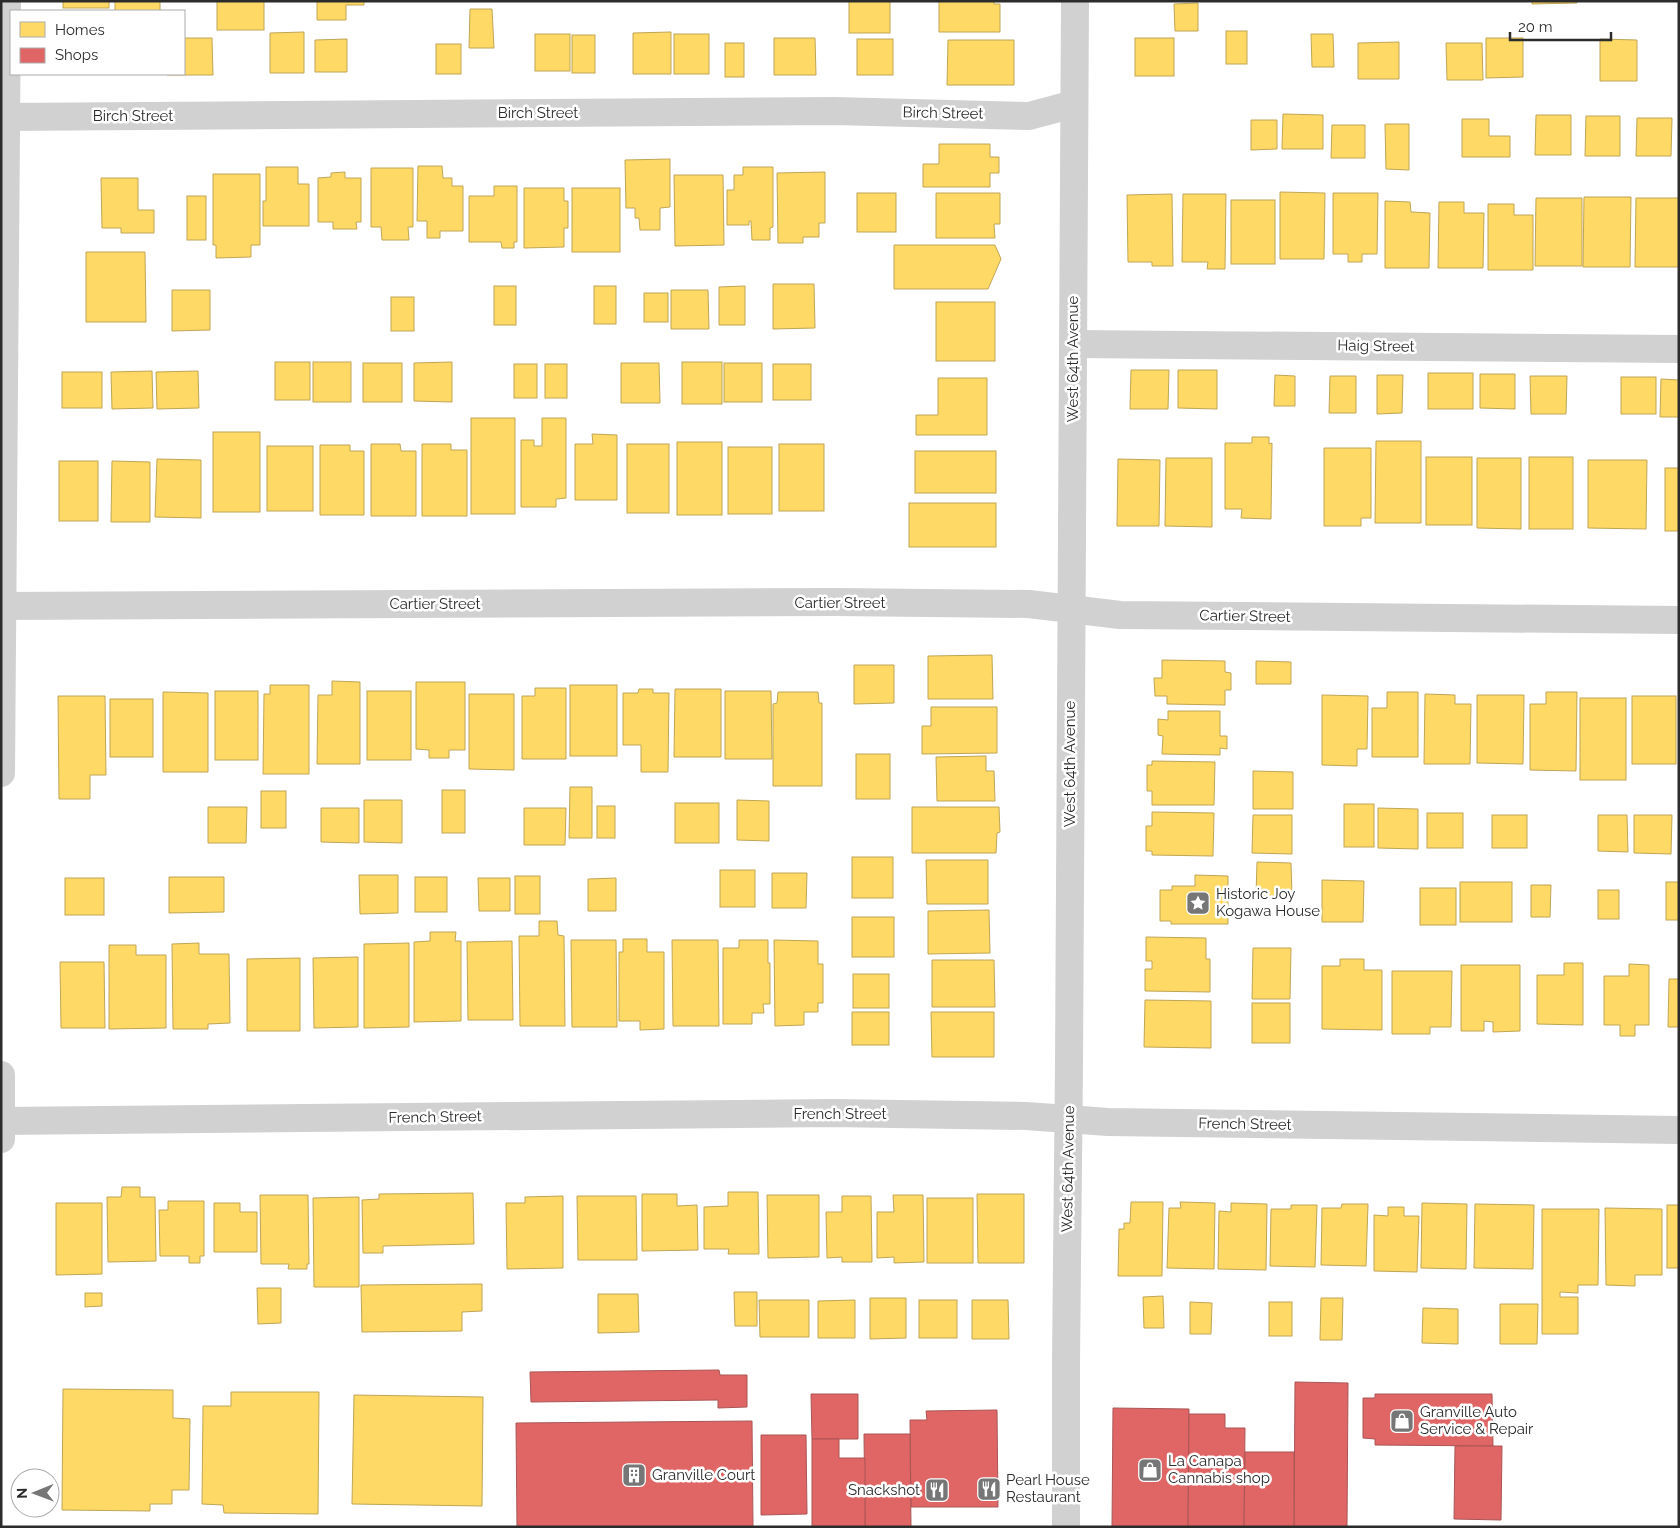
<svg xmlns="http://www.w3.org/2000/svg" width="1680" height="1528" font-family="Raleway,sans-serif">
<rect width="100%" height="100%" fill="#fff"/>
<g fill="#ffd966" stroke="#c0a555">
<rect x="63" y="1" width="46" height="7"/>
<rect x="115" y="1" width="45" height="10"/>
<rect x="217" y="1" width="47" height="29"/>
<path d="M317,1H364V5H346V20H317Z"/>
<rect x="849" y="1" width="41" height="32"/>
<path d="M939,1H994V4H1000V32H939Z"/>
<path d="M1532,1H1577V3L1532,4Z"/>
<path d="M1198,3V31H1175L1174,4Z"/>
<path d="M470,9H492L494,48H469Z"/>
<rect x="1226" y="31" width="21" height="33"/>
<path d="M304,32V73H270V33Z"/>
<path d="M671,32V74H633V33Z"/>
<rect x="535" y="34" width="35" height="37"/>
<rect x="674" y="34" width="35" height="40"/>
<path d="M1311,34H1333L1334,67H1312Z"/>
<rect x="572" y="35" width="23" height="38"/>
<path d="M184,38H212L213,75H167V74H184Z"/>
<path d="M774,38H815L816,75H774Z"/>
<rect x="1135" y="38" width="39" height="38"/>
<path d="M1486,38H1523V77L1486,78Z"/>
<path d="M347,39V72H315V40Z"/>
<rect x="857" y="39" width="36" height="36"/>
<path d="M1600,39L1637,40V81H1600Z"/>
<path d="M948,40H1014V85H947Z"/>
<path d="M1399,42V79H1358V43Z"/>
<rect x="725" y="43" width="19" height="34"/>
<path d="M1446,43H1482L1483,80H1447Z"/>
<rect x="436" y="44" width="25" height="30"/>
<path d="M1283,114L1323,115V149H1282Z"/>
<path d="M1536,115H1571V155H1535Z"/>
<path d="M1586,116H1620V156H1585Z"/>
<path d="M1637,118H1672L1671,156H1636Z"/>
<path d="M1462,119H1489V136H1510V157H1462Z"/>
<path d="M1251,120H1277V149L1251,150Z"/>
<path d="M1385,124H1409V170L1386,169Z"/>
<path d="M1332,125H1365V158H1331Z"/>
<path d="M939,144H990V157H999V173H990V187H923V164H939Z"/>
<path d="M670,159V207L660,208V230H640L639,218H635V208H626L625,160Z"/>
<path d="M418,166H442L443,178H452V186H463V231H440V238H427V221H417Z"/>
<path d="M266,167H298V184H309V226H263V201H266Z"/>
<path d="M743,167H773V227L770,228V240H752L751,221H749V225H727V190H734V175H743Z"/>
<path d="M371,168H413V227H408L409,240H382L381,227H371Z"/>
<path d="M345,172V178H361V222H356L357,229H333V222H318V178L331,177V173Z"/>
<path d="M825,172V223H819V237H803V243H778L777,173Z"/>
<path d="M213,174H260V245H251V257L216,258V245H213Z"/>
<path d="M674,175H723L724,245L675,246Z"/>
<path d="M101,178H138V210H154V233H121V228H102Z"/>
<path d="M494,186H517V242H514V248H502L501,242H469V196H494Z"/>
<path d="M524,188H564V201H568V228H564V247L524,248Z"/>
<rect x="572" y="188" width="48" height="64"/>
<path d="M1280,192L1325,193L1324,259H1280Z"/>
<rect x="857" y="193" width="39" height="39"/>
<path d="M936,193H1000V224H994L995,238H936Z"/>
<path d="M1333,193H1378L1377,254H1362V262H1348V254H1333Z"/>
<path d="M1172,194L1173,266H1152V262H1128L1127,195Z"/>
<path d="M1183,194H1226L1225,269H1207L1208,262H1182Z"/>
<rect x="187" y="196" width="19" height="44"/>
<path d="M1584,197H1631L1630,267H1583Z"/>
<path d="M1536,198H1582V266H1535Z"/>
<path d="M1636,198H1679V267H1635Z"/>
<rect x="1231" y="200" width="44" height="64"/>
<path d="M1385,201L1410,202L1411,212L1430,213L1429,268H1385Z"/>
<path d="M1439,202H1464V213H1484L1483,268H1438Z"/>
<path d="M1488,204H1514V215H1533V270H1488Z"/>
<path d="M894,245H995L1001,259L988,289H894Z"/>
<path d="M86,252H145L146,322H86Z"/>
<path d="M773,284H814L815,328L773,329Z"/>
<rect x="494" y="286" width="22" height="39"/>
<rect x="594" y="286" width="22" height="38"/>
<path d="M745,286V325H719V287Z"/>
<path d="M172,290H210V330L172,331Z"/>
<path d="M671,290H708L709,329H671Z"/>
<rect x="644" y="293" width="24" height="29"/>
<rect x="391" y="297" width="23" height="34"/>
<rect x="936" y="302" width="59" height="59"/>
<rect x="275" y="362" width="35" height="38"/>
<rect x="313" y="362" width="38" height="40"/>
<path d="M452,362V402L414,401V363Z"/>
<rect x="682" y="362" width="40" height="42"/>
<rect x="363" y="363" width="39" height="39"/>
<path d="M621,363H659L660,403H621Z"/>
<rect x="724" y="363" width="38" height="39"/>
<rect x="514" y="364" width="23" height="34"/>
<rect x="545" y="364" width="22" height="34"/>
<rect x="773" y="364" width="38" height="36"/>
<path d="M1131,370H1169L1168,409H1130Z"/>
<path d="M1178,370H1217V409L1178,408Z"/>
<path d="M152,371L153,408L112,409L111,372Z"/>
<path d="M198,371L199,408L157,409L156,372Z"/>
<rect x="62" y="372" width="40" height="36"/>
<rect x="1428" y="373" width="45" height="36"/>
<path d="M1480,374H1515V409L1480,408Z"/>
<path d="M1275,375L1295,376V406H1274Z"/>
<path d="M1377,375H1403L1402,413L1377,414Z"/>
<path d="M1330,376H1356V413H1329Z"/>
<path d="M1530,376H1567L1566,414H1531Z"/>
<rect x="1621" y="377" width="35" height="37"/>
<path d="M938,378H987V435H916V415H938Z"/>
<path d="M1661,379L1679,380V417H1660Z"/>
<rect x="471" y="418" width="44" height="96"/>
<path d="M542,418H566V498L556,499V507H521V440H534V446H542Z"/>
<rect x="213" y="432" width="47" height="80"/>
<path d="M592,434L617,435V500H575V444H593Z"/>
<path d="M1252,437H1269V444L1272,443L1271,519L1241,518L1242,509H1225V443H1252Z"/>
<path d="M1376,441H1421V523H1375Z"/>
<rect x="677" y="442" width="45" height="73"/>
<path d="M371,444H400L401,451H416V516H371Z"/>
<path d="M422,444H451V450H467V516H422Z"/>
<rect x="627" y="444" width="42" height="69"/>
<rect x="779" y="444" width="45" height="67"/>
<path d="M320,445H350V451H364V515H320Z"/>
<rect x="267" y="446" width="46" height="65"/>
<rect x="728" y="447" width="44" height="67"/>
<path d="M1324,448H1371V518H1361V526H1324Z"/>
<rect x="915" y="451" width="81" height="42"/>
<rect x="1426" y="457" width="46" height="68"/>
<rect x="1529" y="457" width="44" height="72"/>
<path d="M1166,458H1212V527L1165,526Z"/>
<path d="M1477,458H1521V529L1477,528Z"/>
<path d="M157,459L201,460V518L155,517Z"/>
<path d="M1118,459L1160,460L1159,526H1117Z"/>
<path d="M1588,460H1647L1646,529L1588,528Z"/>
<rect x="59" y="461" width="39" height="60"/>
<path d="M112,461L150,462V522H111Z"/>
<rect x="1665" y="468" width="14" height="63"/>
<rect x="909" y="503" width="87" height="44"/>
<path d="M992,655L993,699H928V656Z"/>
<path d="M1162,660L1225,661V672L1231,673V690H1225V705L1167,704V696H1155L1154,678H1162Z"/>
<path d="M1256,661L1291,662V684H1256Z"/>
<path d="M854,665H894V703L854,704Z"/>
<path d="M332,681L360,682V764H317L318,695H332Z"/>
<path d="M416,682H465V750H449V758H429V750L416,749Z"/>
<path d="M270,685H309V774H263L264,694H270Z"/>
<rect x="570" y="685" width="47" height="71"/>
<path d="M535,688H566V759H522V696H535Z"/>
<path d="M639,689H653V693H669L668,772H641V745H623V693H638Z"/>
<path d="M675,689H721V757H674Z"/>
<rect x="215" y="691" width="43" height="69"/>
<rect x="367" y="691" width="44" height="69"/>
<path d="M725,691H771L772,759H725Z"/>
<path d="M163,692L208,693V772H163Z"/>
<path d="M778,692H818L819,703H822V786H773V704L777,703Z"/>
<path d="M1387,692H1418V757H1372V708H1387Z"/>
<path d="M1546,692H1577L1576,771L1530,770V704H1546Z"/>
<path d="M469,694H514V770L469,769Z"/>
<path d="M1425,694L1455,695V704H1471L1470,764H1424Z"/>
<path d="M1322,695L1368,696L1367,749H1357V766L1322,765Z"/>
<path d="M1477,695H1524L1523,764L1477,763Z"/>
<path d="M58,696H105L106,775H90V799H59Z"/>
<rect x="1632" y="696" width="44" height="68"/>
<rect x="1580" y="698" width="46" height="82"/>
<rect x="110" y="699" width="43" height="58"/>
<path d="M931,707H997V753L922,754V726H931Z"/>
<path d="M1168,711H1220V736H1227V749L1220,748V755L1162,754L1163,736L1158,735V719L1168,720Z"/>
<rect x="856" y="754" width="34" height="45"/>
<path d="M986,756V771H994L995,801H937L936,757Z"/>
<path d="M1152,761L1215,762L1214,805H1152V791H1147V765H1152Z"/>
<path d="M1253,771L1293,772V809H1253Z"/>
<path d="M570,787H592V838H569Z"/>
<rect x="442" y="790" width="23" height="43"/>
<rect x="261" y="791" width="25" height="37"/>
<path d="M364,800H402V843L364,842Z"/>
<path d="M737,800L769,801V841L737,840Z"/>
<rect x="675" y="803" width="44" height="40"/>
<rect x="1344" y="804" width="30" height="43"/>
<rect x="597" y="806" width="18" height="32"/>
<path d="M208,807H247L246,843H208Z"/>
<path d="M912,807H999L1000,832L997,833L996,853H912Z"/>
<path d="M321,808H359V843L321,842Z"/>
<path d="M524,808H566L565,845H524Z"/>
<path d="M1378,808L1418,809V849L1378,848Z"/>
<path d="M1152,812L1214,813L1213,856L1152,855V851H1146V826H1152Z"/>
<rect x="1427" y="813" width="36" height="35"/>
<path d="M1253,815H1292V854L1252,853Z"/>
<rect x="1492" y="815" width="35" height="33"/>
<path d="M1598,815H1627L1628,852L1598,851Z"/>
<path d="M1634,815H1672L1671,854L1634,853Z"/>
<rect x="852" y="857" width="41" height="41"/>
<path d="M926,860H988V904H927Z"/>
<path d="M1257,862L1291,863L1292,896H1256Z"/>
<rect x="720" y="870" width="35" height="37"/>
<path d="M772,873H807L806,908H772Z"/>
<path d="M359,875H398V913L360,914Z"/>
<path d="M1195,875L1228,876V924H1171V921H1160V890H1172V886H1195Z"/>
<rect x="515" y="876" width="25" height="38"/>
<path d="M169,877H224V912L169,913Z"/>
<rect x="415" y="877" width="32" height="35"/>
<rect x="65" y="878" width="39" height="37"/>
<path d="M478,878H510V911H479Z"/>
<path d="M616,878V911H588V879Z"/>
<path d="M1322,880L1364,881L1363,922H1322Z"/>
<rect x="1460" y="882" width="52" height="40"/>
<rect x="1666" y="882" width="13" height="38"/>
<path d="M1531,885H1551L1550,917H1531Z"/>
<rect x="1420" y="888" width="36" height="37"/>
<rect x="1598" y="890" width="21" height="29"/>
<path d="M989,910L990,953L928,954V911Z"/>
<rect x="852" y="917" width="42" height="40"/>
<path d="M539,921H557L558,935L564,936L565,1026H520L519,936H539Z"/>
<path d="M430,932H456L455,941H461V1021L414,1022V942L430,941Z"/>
<path d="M1146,937L1206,938V959H1210V992L1145,991V969H1152V961H1146Z"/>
<path d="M623,939H647V952H664V1029L640,1030V1021H619V952H623Z"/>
<path d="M571,940H616L617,1027H572Z"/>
<path d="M672,940H718L719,1026H673Z"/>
<path d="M739,940H768V963H770V1004H763L764,1013H752V1024H723V948H739Z"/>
<path d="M774,940L818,941V964H823V1003H818V1012H804V1025L775,1026Z"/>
<path d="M512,941L513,1020H468L467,942Z"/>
<path d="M199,943V954H229L230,1023L208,1024V1029H173L172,944Z"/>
<path d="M409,943V1027L364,1028V944Z"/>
<path d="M109,945H136V955H166V1028L109,1029Z"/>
<path d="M1253,948H1291L1290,999H1252Z"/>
<path d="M358,957V1027L314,1028L313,958Z"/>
<path d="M300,958V1031H247V959Z"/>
<path d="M1340,959H1364V970H1382V1030L1322,1029V966H1340Z"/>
<path d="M932,960H994L995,1007H932Z"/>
<path d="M60,962H104L105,1028H61Z"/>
<path d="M1564,963H1583V1025L1537,1024V975H1564Z"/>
<path d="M1629,964L1649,965V1025H1635V1036H1620V1025H1604V976H1629Z"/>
<path d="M1461,965H1520V1031L1493,1032V1022L1484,1021V1031H1461Z"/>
<path d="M1392,971H1452L1451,1027H1430V1034H1392Z"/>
<rect x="853" y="974" width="36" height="34"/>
<path d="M1669,979H1679V1027H1668Z"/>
<path d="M1145,1000L1211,1001V1048L1144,1047Z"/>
<rect x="1252" y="1003" width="38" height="40"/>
<rect x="852" y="1012" width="37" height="33"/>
<path d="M931,1012H994V1057H932Z"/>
<path d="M122,1187H140V1197H155L156,1261L108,1262L107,1197H121Z"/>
<path d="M728,1192H758L759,1254H728L729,1249H704V1207L728,1206Z"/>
<path d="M473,1193L474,1244L383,1246V1253H363L362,1200L379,1199V1194Z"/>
<path d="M642,1194H677V1206L697,1205L698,1250L642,1251Z"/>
<path d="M977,1194H1024V1263H978Z"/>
<path d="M260,1195H308L309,1264H307V1269H288L289,1264H261Z"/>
<path d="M767,1195H819V1257L768,1258Z"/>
<path d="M893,1195H923L924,1262L894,1263V1257L877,1258V1212H894Z"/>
<path d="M563,1196V1268L507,1269L506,1203H525V1197Z"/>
<path d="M577,1196H636L637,1260H578Z"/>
<path d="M842,1196H871L872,1262H842V1257L827,1258L826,1212H842Z"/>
<path d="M359,1197V1287H314L313,1198Z"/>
<rect x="927" y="1198" width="46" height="65"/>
<path d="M168,1201H204V1256H200V1263H189V1256H160L159,1210H168Z"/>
<path d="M1131,1202H1163L1162,1276H1118L1119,1229H1124V1223H1130Z"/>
<path d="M1180,1202L1215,1203L1214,1269L1167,1268L1169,1208H1181Z"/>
<path d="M56,1203H102V1274L56,1275Z"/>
<path d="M214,1203H240V1212H257V1252H214Z"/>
<path d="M1231,1203L1267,1204L1266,1270L1218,1269L1219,1211L1231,1212Z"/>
<path d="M1422,1203L1467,1204L1466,1269L1421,1268Z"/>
<path d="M1342,1204H1368L1366,1266L1321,1265L1322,1208H1341Z"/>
<path d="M1475,1204L1534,1205L1533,1269L1474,1268Z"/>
<path d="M1291,1205H1317L1315,1267L1270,1266L1271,1209H1291Z"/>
<rect x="1667" y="1205" width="12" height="63"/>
<path d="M1388,1207H1404V1216H1419L1417,1272L1374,1271V1215L1388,1216Z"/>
<path d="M1605,1208L1662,1209V1275H1635V1286L1606,1285Z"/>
<path d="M1542,1209H1599L1598,1285H1578V1293L1560,1292V1297H1578V1334H1542Z"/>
<path d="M482,1284V1311L462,1312V1331L362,1332L361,1285Z"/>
<path d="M257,1288H281V1323L258,1324Z"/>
<path d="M734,1292H757V1326H735Z"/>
<path d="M85,1293H102V1306L85,1307Z"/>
<path d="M598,1294H638L639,1332L598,1333Z"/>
<path d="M1163,1296L1164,1328H1144L1143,1297Z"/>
<path d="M870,1298H906V1338L870,1339Z"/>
<path d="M1321,1298H1343L1342,1340H1320Z"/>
<path d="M759,1300H809V1337H760Z"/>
<path d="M855,1300V1338H818V1301Z"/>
<rect x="919" y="1300" width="38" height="38"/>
<path d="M972,1300H1008L1009,1339H972Z"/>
<path d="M1190,1302L1212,1303L1211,1334H1190Z"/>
<rect x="1269" y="1302" width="23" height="34"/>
<path d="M1500,1304H1538L1537,1344H1500Z"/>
<path d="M1423,1308L1458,1309V1344L1422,1343Z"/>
<path d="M63,1389L173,1390V1418L190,1419L189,1490H172V1504H150V1511L62,1510Z"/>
<path d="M231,1392H319L318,1514L224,1513L223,1505L202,1504L203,1406H231Z"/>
<path d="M354,1395L483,1397L482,1506L352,1504Z"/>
</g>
<g fill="#e06666" stroke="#a55">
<path d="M719,1370L720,1375H747V1407L718,1408V1400L531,1402L530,1372Z"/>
<path d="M1295,1382L1348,1383L1347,1527H1294Z"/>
<path d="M811,1394H858V1439H812Z"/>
<path d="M1375,1394H1492L1493,1446L1375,1445V1439L1363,1438V1398H1375Z"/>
<path d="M1113,1408L1189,1409L1188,1527H1112Z"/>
<path d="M997,1410L998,1507H911L910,1420H927L926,1411Z"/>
<path d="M1189,1414H1225V1428H1245L1244,1527H1188Z"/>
<path d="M752,1421L753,1527H517L516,1423Z"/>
<path d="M864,1434H910L911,1527H865Z"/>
<path d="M761,1435H806L807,1514L761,1515Z"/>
<path d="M812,1439H839V1458H865V1527H812Z"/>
<path d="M1455,1446H1502L1501,1520L1454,1519Z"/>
<path d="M1245,1452H1294V1527H1244Z"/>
</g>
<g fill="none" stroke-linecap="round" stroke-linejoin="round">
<g stroke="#d1d1d1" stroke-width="28">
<path d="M1,117L834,111L1029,116L1074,104"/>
<path d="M1073,344L1679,349"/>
<path d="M1,606L836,602L1029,604L1120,615L1679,620"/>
<path d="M1,773L7,1"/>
<path d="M1,1075V1139"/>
<path d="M1,1121L833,1113L1026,1116L1108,1122L1679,1130"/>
<path d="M1066,1527V1361L1069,1065L1075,1"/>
</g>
</g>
<defs>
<g id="sight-square" transform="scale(1.25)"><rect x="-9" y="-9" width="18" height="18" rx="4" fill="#767676" stroke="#fff"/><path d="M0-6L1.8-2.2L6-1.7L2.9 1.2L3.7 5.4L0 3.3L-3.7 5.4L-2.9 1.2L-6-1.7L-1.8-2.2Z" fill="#fff"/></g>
<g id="shop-square" transform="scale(1.25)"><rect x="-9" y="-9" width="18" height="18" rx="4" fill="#767676" stroke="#fff"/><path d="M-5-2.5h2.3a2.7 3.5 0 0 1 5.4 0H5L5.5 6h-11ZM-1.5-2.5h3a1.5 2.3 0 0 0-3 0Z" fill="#fff"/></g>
<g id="building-square" transform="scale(1.25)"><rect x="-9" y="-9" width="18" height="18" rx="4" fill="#767676" stroke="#fff"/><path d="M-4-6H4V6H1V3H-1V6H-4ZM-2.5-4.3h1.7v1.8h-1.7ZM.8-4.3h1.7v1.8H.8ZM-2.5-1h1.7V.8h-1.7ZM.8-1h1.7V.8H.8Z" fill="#fff"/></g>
<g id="restaurant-square" transform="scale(1.25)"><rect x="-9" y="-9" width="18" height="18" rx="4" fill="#767676" stroke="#fff"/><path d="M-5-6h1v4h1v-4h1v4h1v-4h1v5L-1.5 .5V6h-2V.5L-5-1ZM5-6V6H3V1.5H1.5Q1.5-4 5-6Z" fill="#fff"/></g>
</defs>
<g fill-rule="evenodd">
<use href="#sight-square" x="1198" y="903"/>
<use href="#shop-square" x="1402" y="1421"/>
<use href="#shop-square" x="1150" y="1470"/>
<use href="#building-square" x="634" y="1475"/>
<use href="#restaurant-square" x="989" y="1489"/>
<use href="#restaurant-square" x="937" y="1490"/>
</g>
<g text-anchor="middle" stroke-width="5" stroke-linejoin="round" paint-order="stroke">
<g font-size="15" fill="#2c2c2c" stroke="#fff">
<text x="538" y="118">Birch Street</text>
<text transform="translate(943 113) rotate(1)" y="5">Birch Street</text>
<text x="133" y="121">Birch Street</text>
<text transform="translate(1376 346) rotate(1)" y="5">Haig Street</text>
<text transform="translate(1073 359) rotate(-90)" y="5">West 64th Avenue</text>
<text x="840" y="608">Cartier Street</text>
<text x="435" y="609">Cartier Street</text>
<text transform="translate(1245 616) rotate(1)" y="5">Cartier Street</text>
<text transform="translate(1070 764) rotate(-90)" y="5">West 64th Avenue</text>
<text x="840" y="1119">French Street</text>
<text transform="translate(435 1117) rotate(-1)" y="5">French Street</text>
<text transform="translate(1245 1124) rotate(1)" y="5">French Street</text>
<text transform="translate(1068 1169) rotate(-89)" y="5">West 64th Avenue</text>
</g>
<g font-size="15" fill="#2c2c2c" stroke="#fff" text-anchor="start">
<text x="1216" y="899">Historic Joy<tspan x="1216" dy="17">Kogawa House</tspan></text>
<text x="1420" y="1417">Granville Auto<tspan x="1420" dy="17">Service &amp; Repair</tspan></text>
<text x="1168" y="1466">La Canapa<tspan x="1168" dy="17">Cannabis shop</tspan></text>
<text x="652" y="1480">Granville Court</text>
<text x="1006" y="1485">Pearl House<tspan x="1006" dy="17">Restaurant</tspan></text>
<text x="920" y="1495" text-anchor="end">Snackshot</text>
</g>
</g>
<rect width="1680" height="1528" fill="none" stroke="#2c2c2c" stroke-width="5"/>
<rect x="10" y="10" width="175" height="65" fill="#ffffff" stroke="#ababab"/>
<rect x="20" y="22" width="25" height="15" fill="#ffd966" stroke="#ababab"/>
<text x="55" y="35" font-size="15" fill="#2c2c2c">Homes</text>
<rect x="20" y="48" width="25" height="15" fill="#e06666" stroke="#ababab"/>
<text x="55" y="60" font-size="15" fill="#2c2c2c">Shops</text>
<g transform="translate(35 1493) rotate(269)"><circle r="24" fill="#ffffff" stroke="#ababab"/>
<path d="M0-4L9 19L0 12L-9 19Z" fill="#767676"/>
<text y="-8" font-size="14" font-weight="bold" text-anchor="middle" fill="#2c2c2c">N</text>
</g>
<path d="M1510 32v8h101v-8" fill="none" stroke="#2c2c2c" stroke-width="2.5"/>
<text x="1518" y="32" font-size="15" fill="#2c2c2c" stroke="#ffffff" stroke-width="4" paint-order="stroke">20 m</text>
</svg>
